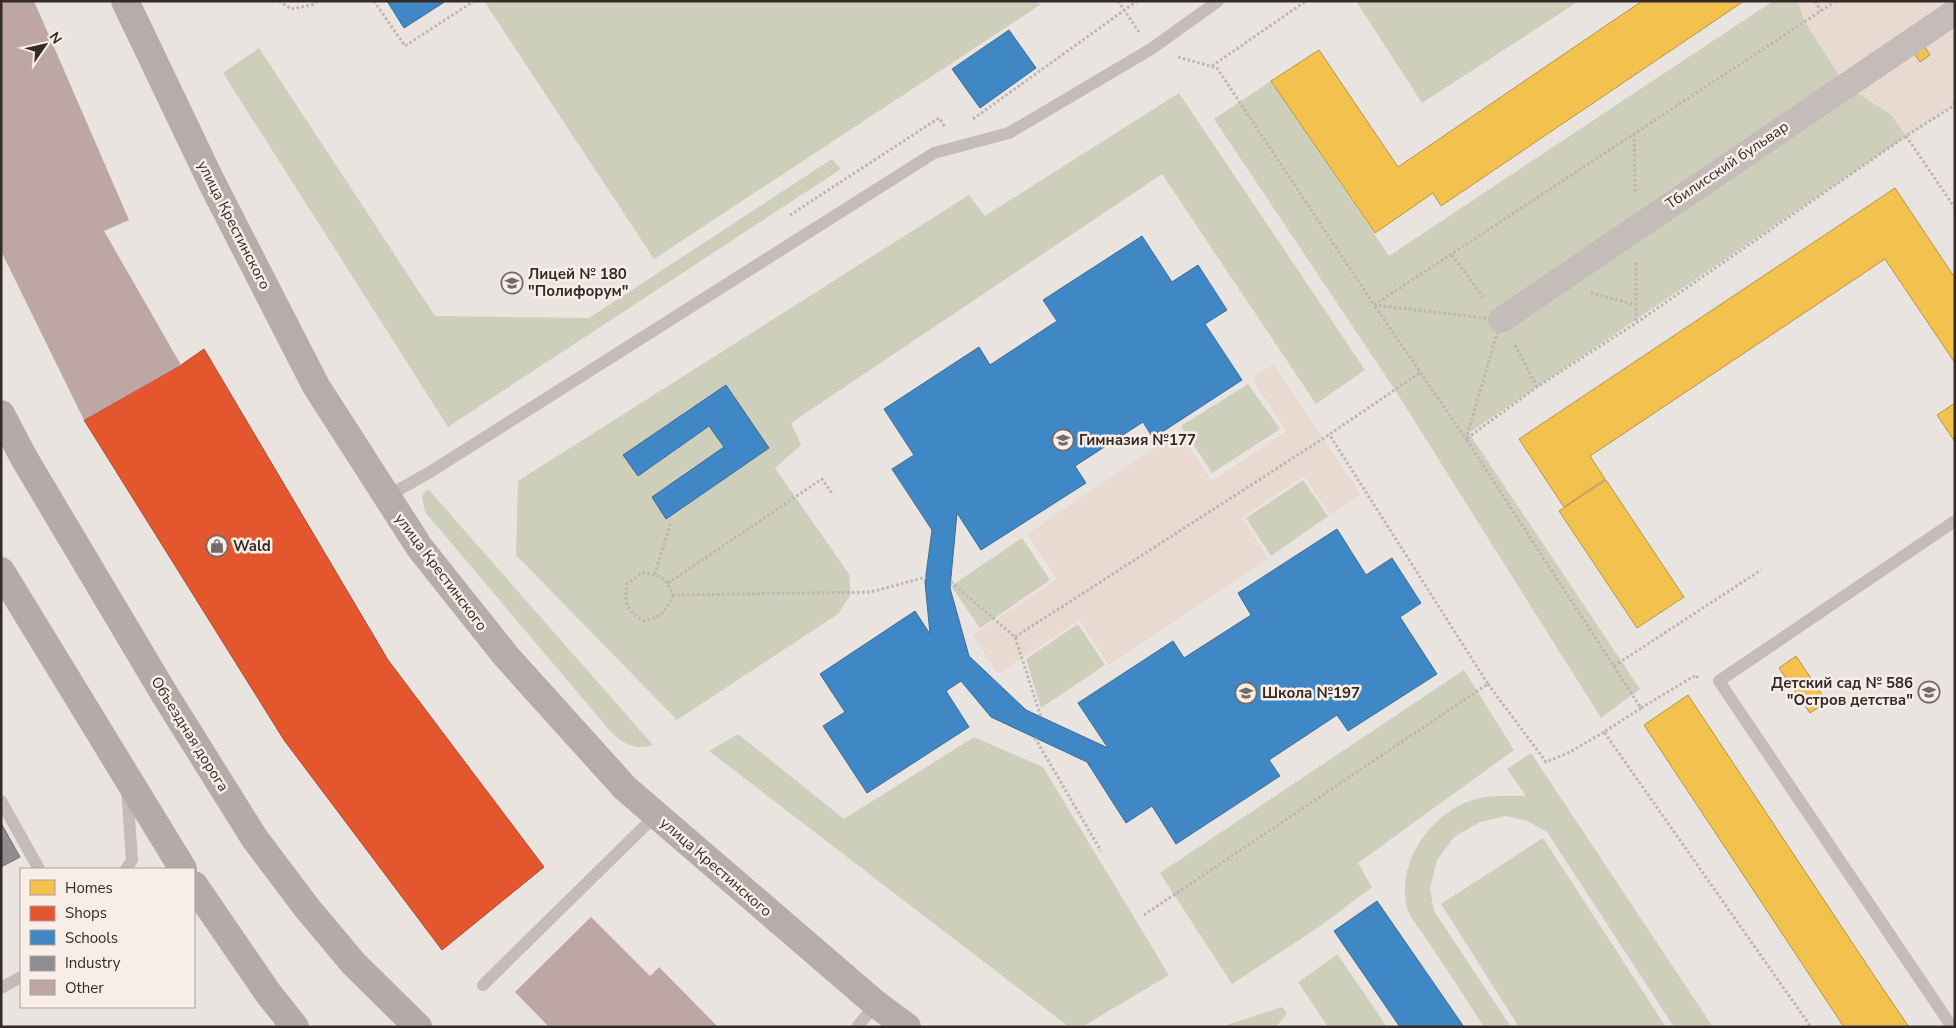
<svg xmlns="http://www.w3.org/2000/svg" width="1956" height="1028" font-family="'Nunito Sans',sans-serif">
<rect width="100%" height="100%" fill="#eae4e0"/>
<g fill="#cecfbb">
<path d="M484,1H1037L1040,5L654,259Z"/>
<path d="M1356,1H1579L1422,103Z"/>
<path d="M1773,1H1955V103L1469,433L1640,689L1601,718L1395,390L1214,119L1271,81L1389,256Z"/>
<path d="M259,48L435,316L589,318L832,159L841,169L448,427L223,73Z"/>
<path d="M1179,93L1365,370L1316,404L1162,174L791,423L801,445L775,468L849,574L851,594L838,614L677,720L516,555L518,481L969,195L985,216Z"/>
<path d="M1248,384L1280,429L1212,473L1181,426Z"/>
<path d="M1303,480L1328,516L1271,556L1246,518Z"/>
<path d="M429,490L653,745C635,751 624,744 611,732L425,512L422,497L425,491Z"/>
<path d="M1022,538L1050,580L980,628L951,586Z"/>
<path d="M1078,624L1105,665L1041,708L1026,659Z"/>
<path d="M1464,670L1514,750L1358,863L1372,887L1319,927L1232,984L1160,873Z"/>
<path d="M738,734L844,819L974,737L1043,767L1169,975L1082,1027H1069L709,751Z"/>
<path d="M1531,753L1713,1027H1674L1547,832L1527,821L1506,816L1480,822L1454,837L1437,860L1430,889L1434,911L1511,1027H1484C1465,997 1445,967 1425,937C1420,929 1410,918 1407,908C1395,861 1434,808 1480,798C1496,795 1510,796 1526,796L1507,769Z"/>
<path d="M1543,838L1666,1027H1519L1441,904Z"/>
<path d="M1338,954V955L1387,1027H1328L1298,982Z"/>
<path d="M1282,1007L1287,1013L1276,1027H1221Z"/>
</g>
<g fill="#e8dad0">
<path d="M1797,1H1955V95L1951,107L1906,136L1890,114L1845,85L1805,22Z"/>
<path d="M1274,364L1361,495L1330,515L1304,476L1242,518L1269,559L1109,665L1079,620L998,674L973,635L1057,579L1027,534L1179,432L1212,481L1286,431L1252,378Z"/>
</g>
<g fill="#f2c14e" stroke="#b99443">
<path d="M1642,1H1744L1441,206L1433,193L1375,233L1271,81L1319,50L1398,167Z"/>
<path d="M1921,41L1930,55L1920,62L1910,48Z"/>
<path d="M1895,188L1955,278V363L1885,259L1590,456L1605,479L1564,507L1519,439Z"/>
<path d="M1955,403V442L1937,415Z"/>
<path d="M1606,480L1684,597L1637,628L1559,511Z"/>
<path d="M1796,656L1827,702L1810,713L1779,668Z"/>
<path d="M1688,695L1875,977L1909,1027H1844L1644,725Z"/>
</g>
<path fill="#e4572e" stroke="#af4a2c" d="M204,349L388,660L544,867L442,950L284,740L84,420L181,365Z"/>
<g fill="#3f88c5" stroke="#3c6c96">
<path d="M387,1H446L404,28Z"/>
<path d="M1009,30L1036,68L980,108L952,69Z"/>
<path d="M1142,236L1172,282L1198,265L1227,310L1205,324L1242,380L1153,438L1143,422L1075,466L1086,483L981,550L957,513L950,588L969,656L1026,710L1108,748L1078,703L1173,641L1184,658L1251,615L1238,593L1337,529L1366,575L1392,558L1421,603L1400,617L1437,674L1348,731L1337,715L1269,760L1280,776L1176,844L1152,806L1126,823L1087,762L991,717L961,681L946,691L969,727L867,793L823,726L845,712L820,674L915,611L930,634L925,582L932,530L892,469L914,455L884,409L979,347L990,365L1057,321L1043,300Z"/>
<path d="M726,385L769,448L666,519L652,497L724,447L709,426L638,476L623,455Z"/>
<path d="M1377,901L1464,1027H1400L1334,931Z"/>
</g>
<path fill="#8d8d92" stroke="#726f72" d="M1,823L20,857L1,867Z"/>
<g fill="#bda6a3">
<path d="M1,1H34L129,220L104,231L181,365L84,420L1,251Z"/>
<path d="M591,917L650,976L659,967L718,1027H549L515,992Z"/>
</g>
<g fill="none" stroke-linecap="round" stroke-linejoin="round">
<g stroke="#bdb5b2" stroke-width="3" stroke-dasharray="2.5 2.5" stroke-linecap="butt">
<path d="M279,1L291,9L312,5L318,1"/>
<path d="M374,1L405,46L474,1"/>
<path d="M1118,1L1139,32"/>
<path d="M1815,1L1821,11"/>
<path d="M1178,57L1217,68L1374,305L1836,1"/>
<path d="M1212,66L1306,1"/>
<path d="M973,119L1137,1"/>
<path d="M1634,134L1635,194"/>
<path d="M1906,136L1955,208"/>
<path d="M790,215L939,118L945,127"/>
<path d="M1452,255L1484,298"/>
<path d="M1636,263V322"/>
<path d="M1591,293L1636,305"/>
<path d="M1374,305L1501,320L1466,439Z"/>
<path d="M1515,345L1537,387"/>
<path d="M655,574L671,521"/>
<path d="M951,582L1015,637L1041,717"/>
<path d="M668,583L822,479L833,495"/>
<path d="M673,595C666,611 662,617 644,621C626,610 624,604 627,584L641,573C659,574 666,577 673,595L871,592L926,577"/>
<path d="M1015,637L1324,438L1421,372"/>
<path d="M1614,666L1761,570"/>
<path d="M1698,678L1696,675L1641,708L1466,439L1537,387L1636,323L1906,136L1955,105"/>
<path d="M1488,684L1546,762L1570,752L1604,732"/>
<path d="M1641,708L1604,732L1811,1027"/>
<path d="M1035,738L1101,851"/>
<path d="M1144,915L1488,684L1329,434"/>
</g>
<g stroke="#c4bcb9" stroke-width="12">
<path d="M386,497L430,472L934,153L1009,133L1151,49L1218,1"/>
<path d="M1,801L39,869"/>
<path d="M126,869L132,860L127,789"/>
<path d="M483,985L656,815"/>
<path d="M1,988L21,977"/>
<path d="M857,1027L876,1004"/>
<path d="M1952,1027L1719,681L1955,521"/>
</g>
<path stroke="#c4bcb9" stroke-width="26" d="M1501,320L1955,12"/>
<path stroke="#b4adaa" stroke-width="28" d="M125,1L212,183L316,386L420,548L506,656L625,788L876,1004L907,1027"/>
<g stroke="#b3aba8" stroke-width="28">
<path d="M1,414L24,458L165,695L255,839L307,908L354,964L418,1027"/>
<path d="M1,571L183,869"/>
<path d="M194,885L268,993L295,1027"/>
</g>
</g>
<defs>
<g id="school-ring" transform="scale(1.125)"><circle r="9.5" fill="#f8ede7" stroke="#746b68" stroke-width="1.5"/><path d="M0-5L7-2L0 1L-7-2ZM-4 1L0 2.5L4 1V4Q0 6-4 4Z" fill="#746b68"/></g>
<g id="shop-ring" transform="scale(1.125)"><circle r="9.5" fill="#f8ede7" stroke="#746b68" stroke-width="1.5"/><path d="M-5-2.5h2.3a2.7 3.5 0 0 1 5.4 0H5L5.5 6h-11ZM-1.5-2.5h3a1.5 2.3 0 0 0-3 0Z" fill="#746b68"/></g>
</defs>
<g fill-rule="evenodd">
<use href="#school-ring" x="512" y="283"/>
<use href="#school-ring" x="1063" y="440"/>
<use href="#shop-ring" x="217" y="546"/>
<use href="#school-ring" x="1929" y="692"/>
<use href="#school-ring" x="1246" y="693"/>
</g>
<g text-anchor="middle" stroke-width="5" stroke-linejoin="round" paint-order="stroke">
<g font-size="15" fill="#342a28" stroke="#f8ede7">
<text transform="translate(1727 165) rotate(-34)" y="5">Тбилисский бульвар</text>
<text transform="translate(234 225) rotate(63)" y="5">улица Крестинского</text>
<text transform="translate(441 572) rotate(53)" y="5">улица Крестинского</text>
<text transform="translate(190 734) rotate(58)" y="5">Объездная дорога</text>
<text transform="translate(716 867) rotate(41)" y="5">улица Крестинского</text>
</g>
<g font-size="15" font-weight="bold" fill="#342a28" stroke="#f8ede7" text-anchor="start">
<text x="528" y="279">Лицей № 180<tspan x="528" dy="17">"Полифорум"</tspan></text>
<text x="1079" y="445">Гимназия №177</text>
<text x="233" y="551">Wald</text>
<text x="1913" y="688" text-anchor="end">Детский сад № 586<tspan x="1913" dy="17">"Остров детства"</tspan></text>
<text x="1262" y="698">Школа №197</text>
</g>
</g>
<rect width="1956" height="1028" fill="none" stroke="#342a28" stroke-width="5"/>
<rect x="20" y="868" width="175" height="140" fill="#f8ede7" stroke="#aa9f9b"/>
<rect x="30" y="880" width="25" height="15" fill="#f2c14e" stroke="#aa9f9b"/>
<text x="65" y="893" font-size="15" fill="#342a28">Homes</text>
<rect x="30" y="906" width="25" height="15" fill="#e4572e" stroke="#aa9f9b"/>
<text x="65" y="918" font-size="15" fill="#342a28">Shops</text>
<rect x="30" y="930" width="25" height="15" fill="#3f88c5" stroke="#aa9f9b"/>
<text x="65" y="943" font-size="15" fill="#342a28">Schools</text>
<rect x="30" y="956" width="25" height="15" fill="#8d8d92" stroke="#aa9f9b"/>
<text x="65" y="968" font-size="15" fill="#342a28">Industry</text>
<rect x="30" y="980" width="25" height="15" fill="#bda6a3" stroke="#aa9f9b"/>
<text x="65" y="993" font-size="15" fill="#342a28">Other</text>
<g transform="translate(45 45) rotate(56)" stroke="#f8ede7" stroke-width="4" paint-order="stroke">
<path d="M0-4L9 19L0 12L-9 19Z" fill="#342a28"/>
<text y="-8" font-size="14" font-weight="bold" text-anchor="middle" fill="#342a28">N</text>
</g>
</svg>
